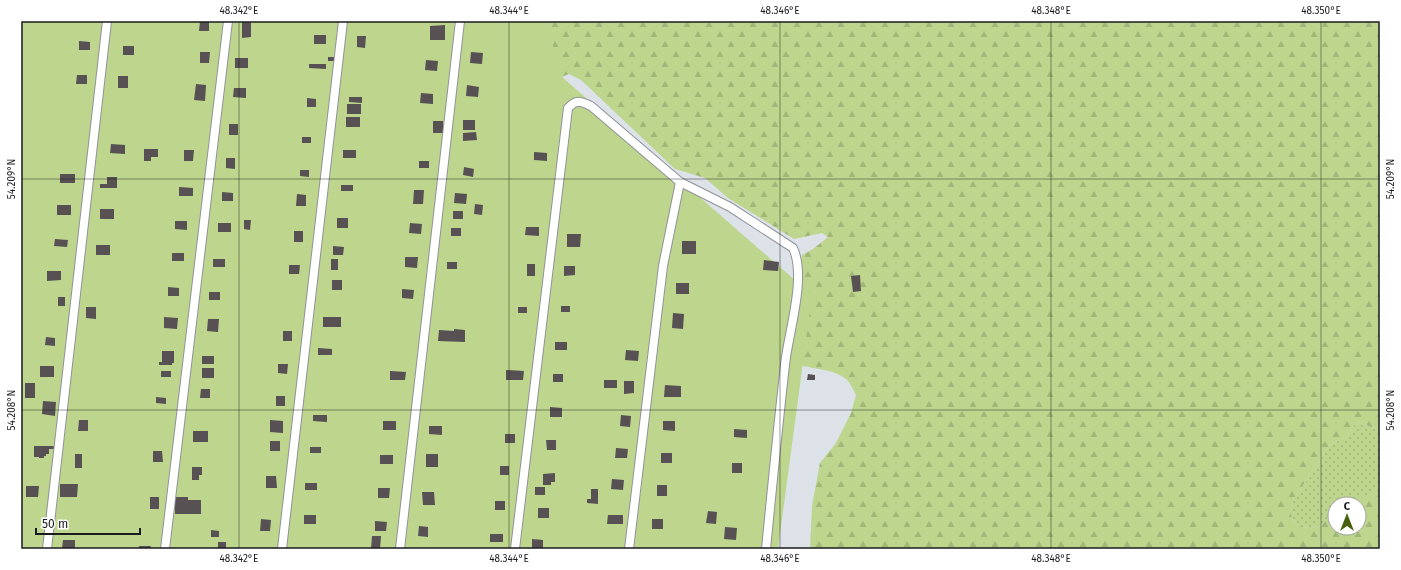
<svg xmlns="http://www.w3.org/2000/svg" width="1401" height="570" font-family="'Fira Sans',sans-serif">
<defs>
<pattern id="grass-dots" width="8" height="8" patternUnits="userSpaceOnUse"><rect width="8" height="8" fill="#bdd58c"/><path d="M2 2h.1M6 6h.1" fill="none" stroke="#a2b678" stroke-width="1.8" stroke-linecap="round"/></pattern>
<pattern id="forest-firs" width="22" height="20" patternUnits="userSpaceOnUse"><rect width="22" height="20" fill="#bdd58c"/><path d="M5 1l3.5 6h-7zM16 11l3.5 6h-7z" fill="#a2b678"/></pattern>
</defs>
<rect width="100%" height="100%" fill="#dde2e8"/>
<path fill="url(#grass-dots)" d="M1360,423L1380,430V493L1370,494L1353,504H1335V510C1331,515 1326,522 1320,525C1309,532 1291,527 1291,512C1291,494 1308,482 1316,468C1320,462 1323,453 1328,447C1333,442 1341,440 1347,437L1354,425Z"/>
<path fill="url(#forest-firs)" d="M534,21H1380V430L1360,423L1354,425L1347,437C1341,440 1333,442 1328,447C1323,453 1320,462 1316,468C1308,482 1291,494 1291,512C1291,527 1309,532 1320,525C1326,522 1331,515 1335,510V528H1359V504H1353L1361,498L1370,494L1380,493V549H810L812,506L820,463L836,443L851,413L856,395C853,390 850,382 846,379C832,368 813,370 798,364L800,268L802,255L813,249L828,237L822,233L794,239L728,198L705,178L675,169L581,80L569,74L552,81Z"/>
<path fill="#bdd58c" d="M21,21H546L562,77L812,295L778,549H21Z"/>
<g fill="#575154">
<path d="M200,21H209V31H199Z"/>
<path d="M242,22H251V37L242,38Z"/>
<path d="M445,25V40H430V26Z"/>
<rect x="314" y="35" width="12" height="9"/>
<path d="M357,36H366L365,48L357,47Z"/>
<path d="M79,41L90,42V50H79Z"/>
<rect x="123" y="46" width="11" height="9"/>
<path d="M200,52H210L209,63H200Z"/>
<path d="M471,52L483,53L482,64L470,63Z"/>
<rect x="328" y="57" width="9" height="4"/>
<rect x="235" y="58" width="13" height="10"/>
<path d="M426,60L438,61L437,71L425,70Z"/>
<path d="M309,64H326V69L309,68Z"/>
<path d="M77,75H87V84H76Z"/>
<rect x="118" y="76" width="10" height="12"/>
<path d="M196,84L206,85L205,101L194,100Z"/>
<path d="M467,85L479,87L478,97L466,96Z"/>
<path d="M234,88H246V98L233,97Z"/>
<path d="M421,93L433,94V104L420,103Z"/>
<path d="M349,97H362V103L349,102Z"/>
<path d="M307,98L316,99V107H307Z"/>
<rect x="347" y="104" width="14" height="10"/>
<rect x="346" y="117" width="14" height="10"/>
<rect x="463" y="120" width="12" height="10"/>
<rect x="433" y="121" width="10" height="12"/>
<rect x="229" y="124" width="9" height="11"/>
<path d="M476,132L477,140L463,141V133Z"/>
<rect x="302" y="137" width="9" height="6"/>
<path d="M111,144L125,145V154L110,153Z"/>
<path d="M144,149H158V157H151V161H144Z"/>
<path d="M184,150H194L193,161H184Z"/>
<rect x="343" y="150" width="13" height="8"/>
<path d="M534,152L547,153V161L534,160Z"/>
<path d="M226,158H235V169L226,168Z"/>
<rect x="419" y="161" width="10" height="7"/>
<path d="M464,167L474,169L473,177L463,175Z"/>
<path d="M300,170H309V177L300,176Z"/>
<rect x="60" y="174" width="15" height="9"/>
<path d="M107,177H117V188H100V184H107Z"/>
<rect x="341" y="185" width="12" height="6"/>
<path d="M179,187L193,188V196H179Z"/>
<path d="M414,190H424L423,204H413Z"/>
<path d="M222,192L233,193V201H222Z"/>
<path d="M455,193L467,194L466,204L454,203Z"/>
<path d="M297,194L306,195V206H296Z"/>
<path d="M475,204L483,205L482,215L474,214Z"/>
<rect x="57" y="205" width="14" height="10"/>
<rect x="100" y="209" width="14" height="10"/>
<rect x="453" y="211" width="10" height="8"/>
<rect x="337" y="218" width="11" height="10"/>
<path d="M244,220H251L250,230L244,229Z"/>
<path d="M175,221H187V230L175,229Z"/>
<rect x="218" y="223" width="13" height="9"/>
<path d="M410,223L422,224L421,234L409,233Z"/>
<path d="M526,227H539V236L525,235Z"/>
<rect x="451" y="228" width="10" height="8"/>
<rect x="294" y="231" width="9" height="11"/>
<path d="M567,234H581L580,247H567Z"/>
<path d="M55,239L68,240L67,247L54,246Z"/>
<rect x="682" y="241" width="14" height="13"/>
<rect x="96" y="245" width="14" height="10"/>
<path d="M333,246L344,247L343,255H333Z"/>
<rect x="172" y="253" width="12" height="8"/>
<path d="M405,257H418L417,268L405,267Z"/>
<rect x="213" y="259" width="12" height="8"/>
<rect x="331" y="259" width="7" height="11"/>
<path d="M764,260L779,262L778,271L763,270Z"/>
<rect x="447" y="262" width="10" height="7"/>
<rect x="527" y="264" width="8" height="12"/>
<path d="M289,265H300L299,274H289Z"/>
<path d="M564,266H575V275L564,276Z"/>
<path d="M47,271H61V280L47,281Z"/>
<path d="M860,275L861,291L853,292L851,276Z"/>
<rect x="332" y="280" width="10" height="10"/>
<rect x="676" y="283" width="13" height="11"/>
<path d="M168,287L179,288V296H168Z"/>
<path d="M402,289L414,290L413,299L402,298Z"/>
<rect x="209" y="292" width="11" height="8"/>
<rect x="58" y="297" width="7" height="9"/>
<rect x="561" y="306" width="9" height="6"/>
<path d="M86,307H96V319L86,318Z"/>
<rect x="518" y="307" width="9" height="6"/>
<path d="M673,313L684,314L683,329L672,328Z"/>
<path d="M164,317L178,318L177,329L164,328Z"/>
<rect x="323" y="317" width="18" height="10"/>
<path d="M208,319H219L218,332L207,331Z"/>
<path d="M454,329L465,330V342L438,341L439,330L454,331Z"/>
<rect x="283" y="331" width="9" height="10"/>
<path d="M46,337L55,338V346L45,345Z"/>
<rect x="555" y="342" width="12" height="8"/>
<path d="M318,348L332,349V355H318Z"/>
<path d="M626,350L639,351L638,361L625,360Z"/>
<path d="M162,351H174V363H172V365H159V362H162Z"/>
<rect x="202" y="356" width="12" height="8"/>
<path d="M278,364H288L287,374L278,373Z"/>
<rect x="40" y="366" width="14" height="11"/>
<rect x="202" y="368" width="12" height="10"/>
<path d="M506,370L524,371L523,380H506Z"/>
<rect x="161" y="371" width="10" height="6"/>
<path d="M390,371L406,372L405,380H390Z"/>
<rect x="553" y="374" width="10" height="8"/>
<path d="M808,374L815,375V380H807Z"/>
<rect x="604" y="380" width="13" height="8"/>
<path d="M624,381H634V393L624,394Z"/>
<rect x="25" y="383" width="10" height="15"/>
<path d="M665,385L681,386V397H664Z"/>
<path d="M201,389H210V398H200Z"/>
<rect x="276" y="396" width="9" height="10"/>
<path d="M156,397L166,398V404L156,403Z"/>
<path d="M43,401L56,402L55,416L42,414Z"/>
<path d="M550,407L562,408V417H550Z"/>
<path d="M313,415H327V422L313,421Z"/>
<path d="M621,415L631,416L630,427L620,426Z"/>
<path d="M79,420H88V431H78Z"/>
<path d="M270,420L283,421V433L270,432Z"/>
<rect x="383" y="421" width="13" height="9"/>
<path d="M663,421H675V431L663,430Z"/>
<path d="M429,426H442V435L429,434Z"/>
<path d="M734,429L747,430V438L734,437Z"/>
<rect x="193" y="431" width="15" height="11"/>
<rect x="505" y="434" width="10" height="9"/>
<path d="M546,440H556V450H547Z"/>
<rect x="270" y="441" width="10" height="10"/>
<path d="M34,446H55V449H49V454H46V456H44V458H39V457H34Z"/>
<rect x="310" y="447" width="11" height="6"/>
<path d="M616,448L628,449L627,458H615Z"/>
<path d="M153,451H162L163,462H153Z"/>
<rect x="661" y="453" width="11" height="10"/>
<rect x="75" y="454" width="7" height="14"/>
<rect x="426" y="454" width="12" height="13"/>
<rect x="380" y="455" width="13" height="9"/>
<rect x="732" y="463" width="10" height="10"/>
<rect x="500" y="466" width="9" height="9"/>
<path d="M192,467H202V475H199V480H192Z"/>
<path d="M555,473V482H551V485H543V474Z"/>
<path d="M266,476H276L277,488H266Z"/>
<path d="M612,479L624,480L623,490L611,489Z"/>
<rect x="305" y="483" width="12" height="7"/>
<path d="M60,484H78L77,497H60Z"/>
<rect x="657" y="485" width="10" height="11"/>
<path d="M26,486H39L38,497H26Z"/>
<rect x="535" y="487" width="10" height="8"/>
<path d="M378,488H390L389,498H378Z"/>
<path d="M591,489H598V504L587,503V499H591Z"/>
<path d="M422,492H434L435,505H423Z"/>
<rect x="150" y="497" width="9" height="12"/>
<path d="M175,497H188V500H201V514H175Z"/>
<rect x="495" y="501" width="10" height="9"/>
<rect x="538" y="508" width="11" height="10"/>
<path d="M708,511L717,512L716,524L706,523Z"/>
<rect x="304" y="515" width="12" height="9"/>
<path d="M608,515H623V524H607Z"/>
<path d="M261,519L271,520L270,531H260Z"/>
<rect x="652" y="519" width="11" height="10"/>
<path d="M375,521L387,522L386,531H375Z"/>
<path d="M419,526L428,527V537L418,536Z"/>
<path d="M725,527L737,528L736,540L724,539Z"/>
<path d="M211,530L219,531V537H211Z"/>
<rect x="490" y="534" width="13" height="8"/>
<path d="M372,536H381L380,549H371Z"/>
<path d="M532,539L543,540V549H532Z"/>
<path d="M63,540H75V549H62Z"/>
<rect x="218" y="542" width="8" height="7"/>
<path d="M139,546H151L150,549H139Z"/>
</g>
<g fill="none" stroke-linecap="round" stroke-linejoin="round">
<g stroke="#8f9399" stroke-width="10">
<g id="service">
<path d="M47,549L107,21"/>
<path d="M165,549L228,21"/>
<path d="M282,549L343,21"/>
<path d="M400,549L460,21"/>
<path d="M515,549L568,108C577,99 580,101 591,106L680,182L730,207L793,248C807,278 788,333 785,365C778,426 772,488 766,549"/>
<path d="M629,549L663,266L680,182"/>
</g>
</g>
<use href="#service" stroke="#fff" stroke-width="8"/>
</g>
<path fill="none" stroke="#1a1b1e" stroke-width="1" stroke-opacity="0.45" d="M239,21V549M509,21V549M780,21V549M1051,21V549M1321,21V549M21,179H1380M21,410H1380"/>
<rect width="1401" height="570" fill="none" stroke="#ffffff" stroke-width="44"/>
<g transform="translate(1347 516)"><circle r="19" fill="#ffffff" stroke="#a3a4a5"/>
<path d="M0-3L7 15L0 10L-7 15Z" fill="#476111"/>
<text y="-6" font-size="11" font-weight="bold" text-anchor="middle" fill="#1a1b1e">С</text>
</g>
<path d="M36 528v6h104v-6" fill="none" stroke="#1a1b1e" stroke-width="2"/>
<text x="42" y="528" font-size="12" fill="#1a1b1e" stroke="#ffffff" stroke-width="3" paint-order="stroke">50 m</text>
<rect x="22" y="22" width="1357" height="526" fill="none" stroke="#1a1b1e" stroke-width="1.5"/>
<g font-size="10" text-anchor="middle" fill="#1a1b1e">
<text x="239" y="14">48.342°E</text>
<text x="509" y="14">48.344°E</text>
<text x="780" y="14">48.346°E</text>
<text x="1051" y="14">48.348°E</text>
<text x="1321" y="14">48.350°E</text>
<text transform="translate(11 179) rotate(-90)" y="4">54.209°N</text>
<text transform="translate(1390 179) rotate(-90)" y="4">54.209°N</text>
<text transform="translate(11 410) rotate(-90)" y="4">54.208°N</text>
<text transform="translate(1390 410) rotate(-90)" y="4">54.208°N</text>
<text x="239" y="562">48.342°E</text>
<text x="509" y="562">48.344°E</text>
<text x="780" y="562">48.346°E</text>
<text x="1051" y="562">48.348°E</text>
<text x="1321" y="562">48.350°E</text>
</g>
</svg>
